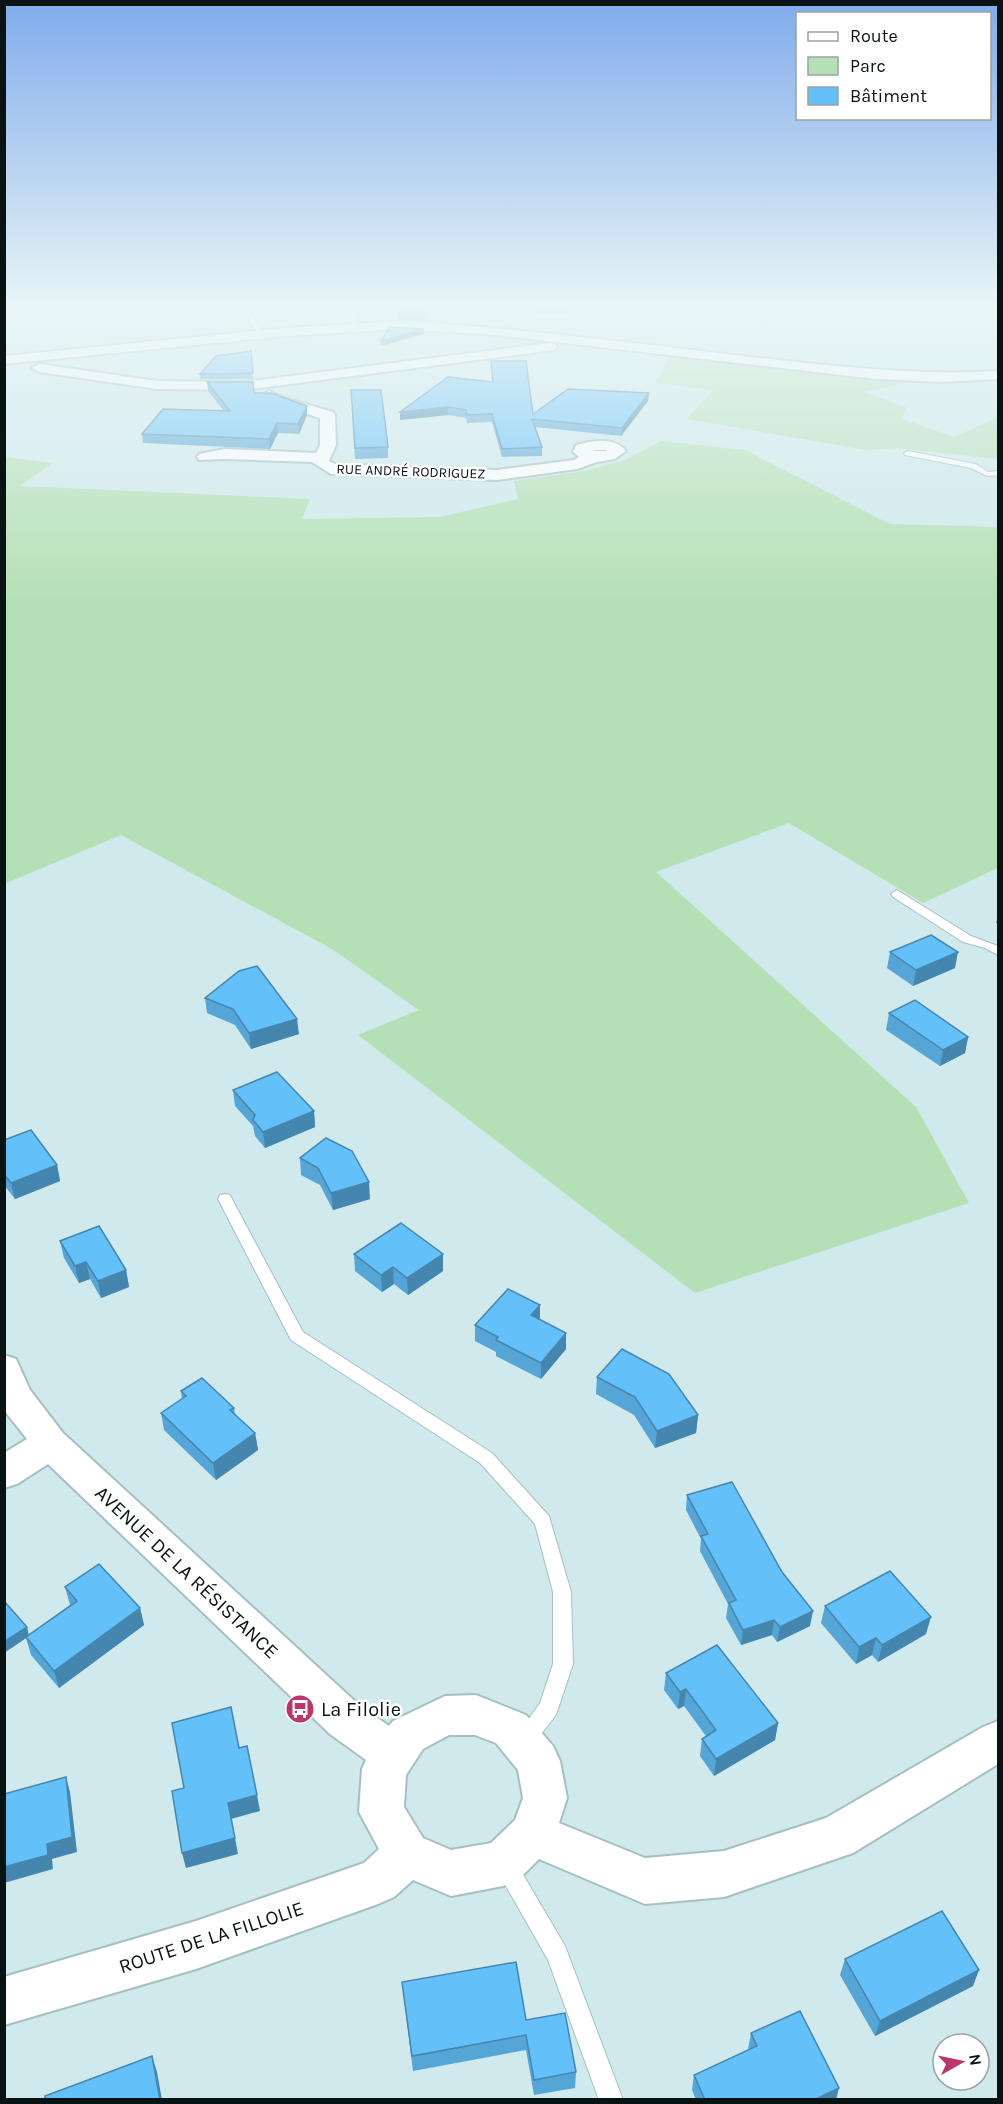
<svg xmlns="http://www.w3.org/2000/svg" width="1003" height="2104" font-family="Karla,sans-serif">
<rect width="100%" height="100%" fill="#cfe9ec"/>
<g fill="#b5e0b5">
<path d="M672,355L909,382L864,392L906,407L902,419L954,437L998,417V459L898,448L866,450L687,419L713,390L655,383Z"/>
<path d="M661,441L745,450L890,524L998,527V868L923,903L789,823L656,872L916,1107L969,1203L695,1293L358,1035L419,1010L332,949L121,835L4,884L5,457L52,463L20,486L310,499L302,519L439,517L518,499L514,481L583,471L625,460Z"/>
</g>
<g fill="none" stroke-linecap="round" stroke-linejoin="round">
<g stroke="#a6bfc2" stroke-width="2">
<g id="lane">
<path d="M242,307H248L263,335H259Z"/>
<path d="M349,307H355L357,327L352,326Z"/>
<path d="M908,451L976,464L988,472L998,471V475L987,476L971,468L905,455L904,453Z"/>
<path d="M897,890L971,936L998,946V955L985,948L963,942L893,897L891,894Z"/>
<path d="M225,1194L230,1195L232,1199L303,1332L492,1453L549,1516L571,1592L573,1664L556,1715L531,1747L524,1750L517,1747L514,1740L540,1703L553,1664V1592L535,1524L480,1463L291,1340L218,1199L220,1195Z"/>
<path d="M506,1856L514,1859L565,1946L623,2100H599L548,1960L495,1867L498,1859Z"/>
</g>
</g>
<g stroke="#a6bfc2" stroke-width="4">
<g id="street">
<path d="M401,321C513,328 624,342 735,355C824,365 909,376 998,371V379L944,382L876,379L486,334L401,329L286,336L4,364V356L286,328Z"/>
<path d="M550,343L555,344L557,347L555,350L244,390L157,389L39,372L32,368L39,364L157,381L244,382Z"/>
<path d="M269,391L285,398L333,412L335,415L336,445L329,461L335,464L497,470L574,460L579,457L573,452L576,445C593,441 613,436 626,451L615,459L597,462L577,469L497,480L331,474L312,462L225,459L199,460L197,457L199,454L225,449L316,453L320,445V418L275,404L262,395ZM597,450H606L607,451H591Z"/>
<path d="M4,1355L16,1359L30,1390L63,1433L360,1706L389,1726L393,1721L445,1696L476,1695L526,1715L553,1746L560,1761L567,1798L559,1823L645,1858L724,1851L826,1818L983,1727L998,1721V1764L853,1853L724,1897L645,1904L539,1859L519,1879L503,1886L451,1896L413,1880L394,1897L378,1904L196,1969L4,2025V1977L196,1921L364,1863L379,1849L359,1812L362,1769L366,1760L330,1734L48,1464L17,1484L4,1488V1453L27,1439L4,1410ZM449,1735H475L496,1743L518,1770L523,1798L515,1820L491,1843L451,1850L423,1838L404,1807L406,1775L423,1749Z"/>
</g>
</g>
<use href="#lane" fill="#fff" fill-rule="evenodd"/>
<use href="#street" fill="#fff" fill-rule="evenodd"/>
</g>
<g fill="#55a5d6">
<path d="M569,307V314H535V309Z"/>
<path d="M397,314H428L426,321L397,319Z"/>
<path d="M251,351L253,379H200V374Z"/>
<path d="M491,361L533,414L649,393L648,401L621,436L535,427L542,447V456L502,457L492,422L467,423L466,418L448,415L400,420L492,382Z"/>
<path d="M207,382L307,406V415L299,434L278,433L270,449L143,443L142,434L224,411L208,391Z"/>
<path d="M351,390L388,447V458L355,459Z"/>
<path d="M999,912V924L996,923Z"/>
<path d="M890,952L955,968L913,986L887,968Z"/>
<path d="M205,998L299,1034L251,1049L235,1025L207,1013Z"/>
<path d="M889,1013L968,1037L965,1053L940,1066L886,1030Z"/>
<path d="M233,1090L314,1111L315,1127L265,1148L255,1136L253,1126L235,1106Z"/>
<path d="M326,1138L370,1199L333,1210L320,1185L301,1175L300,1158Z"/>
<path d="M4,1140L57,1165L60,1181L15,1199L4,1185Z"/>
<path d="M60,1241L126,1270L129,1287L101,1298L90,1279L79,1283L64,1258Z"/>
<path d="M354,1254H443V1271L408,1295L394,1284L382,1292L355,1271Z"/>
<path d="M540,1305V1320L566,1349L541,1379L496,1356V1352L475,1341V1325Z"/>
<path d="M597,1377L698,1415L696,1433L655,1448L634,1415L596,1394Z"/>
<path d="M181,1391L234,1408L235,1414L255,1433L258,1450L216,1480L164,1430L161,1413L182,1399Z"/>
<path d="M687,1495L810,1626L777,1642L772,1635L741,1645L726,1618L728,1604L700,1551L701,1539L686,1510Z"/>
<path d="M65,1587L140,1608L144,1625L59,1688L31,1655L26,1638L4,1653L70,1605Z"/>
<path d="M825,1606L926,1634L878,1662L872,1655L856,1664L821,1623Z"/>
<path d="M666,1673L778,1723L775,1740L714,1776L700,1756L702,1739L706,1736L684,1706L678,1709L664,1690Z"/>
<path d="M845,1959L973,1986L875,2036L840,1975Z"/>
<path d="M402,1982L526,2020L576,2072L575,2088L534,2095L526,2050L413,2071Z"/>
<path d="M751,2033L836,2100H696L692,2090L694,2075L748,2050V2049Z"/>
</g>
<g fill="#4586ae">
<path d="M424,329V334L381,346V341Z"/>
<path d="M649,393L648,401L621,436L622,428Z"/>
<path d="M307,406V415L299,434L298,424Z"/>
<path d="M448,407V415L400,420V412Z"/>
<path d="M277,423L278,433L270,449L269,439Z"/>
<path d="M958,952L955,968L913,986L916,970Z"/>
<path d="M297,1019L299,1034L251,1049L249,1033Z"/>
<path d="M968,1037L965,1053L940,1066L943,1050Z"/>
<path d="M314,1111L315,1127L265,1148L263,1132Z"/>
<path d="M57,1165L60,1181L15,1199L11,1183Z"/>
<path d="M369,1182L370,1199L333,1210L331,1193Z"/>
<path d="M443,1254V1271L408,1295L407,1278Z"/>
<path d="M86,1262L90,1279L79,1283L75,1266Z"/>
<path d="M393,1267L394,1284L382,1292L381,1275Z"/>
<path d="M126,1270L129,1287L101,1298L98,1281Z"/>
<path d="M540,1305V1321L531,1315Z"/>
<path d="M566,1333V1349L541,1379V1363Z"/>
<path d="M698,1415L696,1433L655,1448L657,1431Z"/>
<path d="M255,1433L258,1450L216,1480L213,1463Z"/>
<path d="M140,1608L144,1625L59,1688L54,1671Z"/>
<path d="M813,1611L810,1626L777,1642L780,1627Z"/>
<path d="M931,1617L926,1634L878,1662L882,1645Z"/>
<path d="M774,1620L772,1635L741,1645L743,1630Z"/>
<path d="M27,1627L29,1636L4,1653V1642Z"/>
<path d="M876,1638L872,1655L856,1664L859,1647Z"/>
<path d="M686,1689L684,1706L678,1709L680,1692Z"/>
<path d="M778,1723L775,1740L714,1776L716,1759Z"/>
<path d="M66,1777L70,1792L77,1852L52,1859L53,1869L4,1883V1867L47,1844Z"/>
<path d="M257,1795L260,1811L231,1819L228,1803Z"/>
<path d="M235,1838L238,1854L186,1868L182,1853Z"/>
<path d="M979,1970L973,1986L875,2036L880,2021Z"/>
<path d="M152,2056L157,2072L162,2100H160Z"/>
<path d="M839,2088L836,2100H814Z"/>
</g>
<g fill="#63c0f9" stroke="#4586ae" stroke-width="1.5">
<path d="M536,307H569V309H535Z"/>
<path d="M401,308L427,309L426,315L397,314Z"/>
<path d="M390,327L424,329L381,341Z"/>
<path d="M251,351L253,373L200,374L216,356Z"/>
<path d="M491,361H526L533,414L568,389L649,393L622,428L532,419L542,447L502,449L492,414L467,415L466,410L448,407L400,412L448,377L493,382Z"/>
<path d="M207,382H253L254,393H271L307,406L298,424L277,423L269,439L142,434L163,409L230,411Z"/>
<path d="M351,390H381L388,447L355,448Z"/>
<path d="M931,935L958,952L916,970L890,952Z"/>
<path d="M257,966L297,1019L249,1033L233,1009L205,998L239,971Z"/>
<path d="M915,1000L968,1037L943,1050L889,1013Z"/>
<path d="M277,1072L314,1111L263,1132L253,1120L255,1115L233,1090Z"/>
<path d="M31,1130L57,1165L11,1183L4,1174V1140Z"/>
<path d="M326,1138L352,1151L369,1182L331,1193L318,1168L300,1158Z"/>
<path d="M401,1223L443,1254L407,1278L393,1267L381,1275L354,1254Z"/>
<path d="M99,1226L126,1270L98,1281L86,1262L75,1266L60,1241Z"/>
<path d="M508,1289L540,1305L531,1315L566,1333L541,1363L496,1340L498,1337L475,1325Z"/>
<path d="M622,1349L669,1374L698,1415L657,1431L635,1397L597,1377Z"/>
<path d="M202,1378L234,1408L230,1410L255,1433L213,1463L161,1413L186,1396L181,1391Z"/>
<path d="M732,1482L782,1572L813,1611L780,1627L774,1620L743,1630L729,1603L736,1600L701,1536L708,1534L687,1495Z"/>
<path d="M99,1564L140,1608L54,1671L26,1637L77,1601L65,1587Z"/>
<path d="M890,1571L931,1617L882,1645L876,1638L859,1647L825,1606Z"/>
<path d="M4,1601L27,1627L4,1642Z"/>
<path d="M717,1645L778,1723L716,1759L702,1739L716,1730L686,1689L680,1692L666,1673Z"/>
<path d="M231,1707L239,1748L247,1746L257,1795L228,1803L235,1838L182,1853L172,1791L184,1788L172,1723Z"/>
<path d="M66,1777L72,1837L47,1844L48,1855L4,1867V1794Z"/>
<path d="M942,1911L979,1970L880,2021L845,1959Z"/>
<path d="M516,1962L526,2020L565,2013L576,2072L534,2080L526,2035L412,2056L402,1982Z"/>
<path d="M800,2011L839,2088L814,2100H705L694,2075L757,2046L751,2033Z"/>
<path d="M152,2056L160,2100H45V2096Z"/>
</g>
<linearGradient id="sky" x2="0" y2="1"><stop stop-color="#80aceb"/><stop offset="0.51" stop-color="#e9f5f6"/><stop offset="1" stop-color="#e9f5f6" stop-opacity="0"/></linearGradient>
<rect width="1003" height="602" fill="url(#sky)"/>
<defs>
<g id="bus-disc" transform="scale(1.5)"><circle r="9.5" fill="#bf346a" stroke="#fff"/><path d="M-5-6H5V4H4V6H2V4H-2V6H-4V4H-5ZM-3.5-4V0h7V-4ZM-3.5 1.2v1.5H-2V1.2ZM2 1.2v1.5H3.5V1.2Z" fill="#fff"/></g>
</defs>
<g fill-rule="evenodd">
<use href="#bus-disc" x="300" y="1709"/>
</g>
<g text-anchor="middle" stroke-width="5" stroke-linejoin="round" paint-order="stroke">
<g font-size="14" fill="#0a1314" stroke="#fff">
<text transform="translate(411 471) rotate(2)" y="5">RUE ANDRÉ RODRIGUEZ</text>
</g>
<g font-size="20" fill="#0a1314" stroke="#fff">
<text transform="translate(187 1572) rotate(43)" y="7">AVENUE DE LA RÉSISTANCE</text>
<text transform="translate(211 1937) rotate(-18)" y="7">ROUTE DE LA FILLOLIE</text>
</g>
<g font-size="20" fill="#0a1314" stroke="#fff" text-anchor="start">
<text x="321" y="1716">La Filolie</text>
</g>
</g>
<rect width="1003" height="2104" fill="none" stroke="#0a1314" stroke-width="12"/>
<rect x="796" y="12" width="195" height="108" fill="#ffffff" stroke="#9da1a1" stroke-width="1.5"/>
<rect x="808" y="32" width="30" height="9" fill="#ffffff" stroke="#9da1a1" stroke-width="1.5"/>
<text x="850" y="42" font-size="18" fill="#0a1314">Route</text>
<rect x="808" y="57" width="30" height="18" fill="#b5e0b5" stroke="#9da1a1" stroke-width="1.5"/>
<text x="850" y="72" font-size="18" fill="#0a1314">Parc</text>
<rect x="808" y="87" width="30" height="18" fill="#63c0f9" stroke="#9da1a1" stroke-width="1.5"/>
<text x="850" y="102" font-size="18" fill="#0a1314">Bâtiment</text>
<g transform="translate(961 2062) rotate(81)"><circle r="28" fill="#ffffff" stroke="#9da1a1" stroke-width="1.5"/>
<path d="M0-4.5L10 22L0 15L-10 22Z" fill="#bf346a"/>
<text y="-9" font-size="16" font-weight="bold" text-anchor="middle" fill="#0a1314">N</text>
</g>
</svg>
